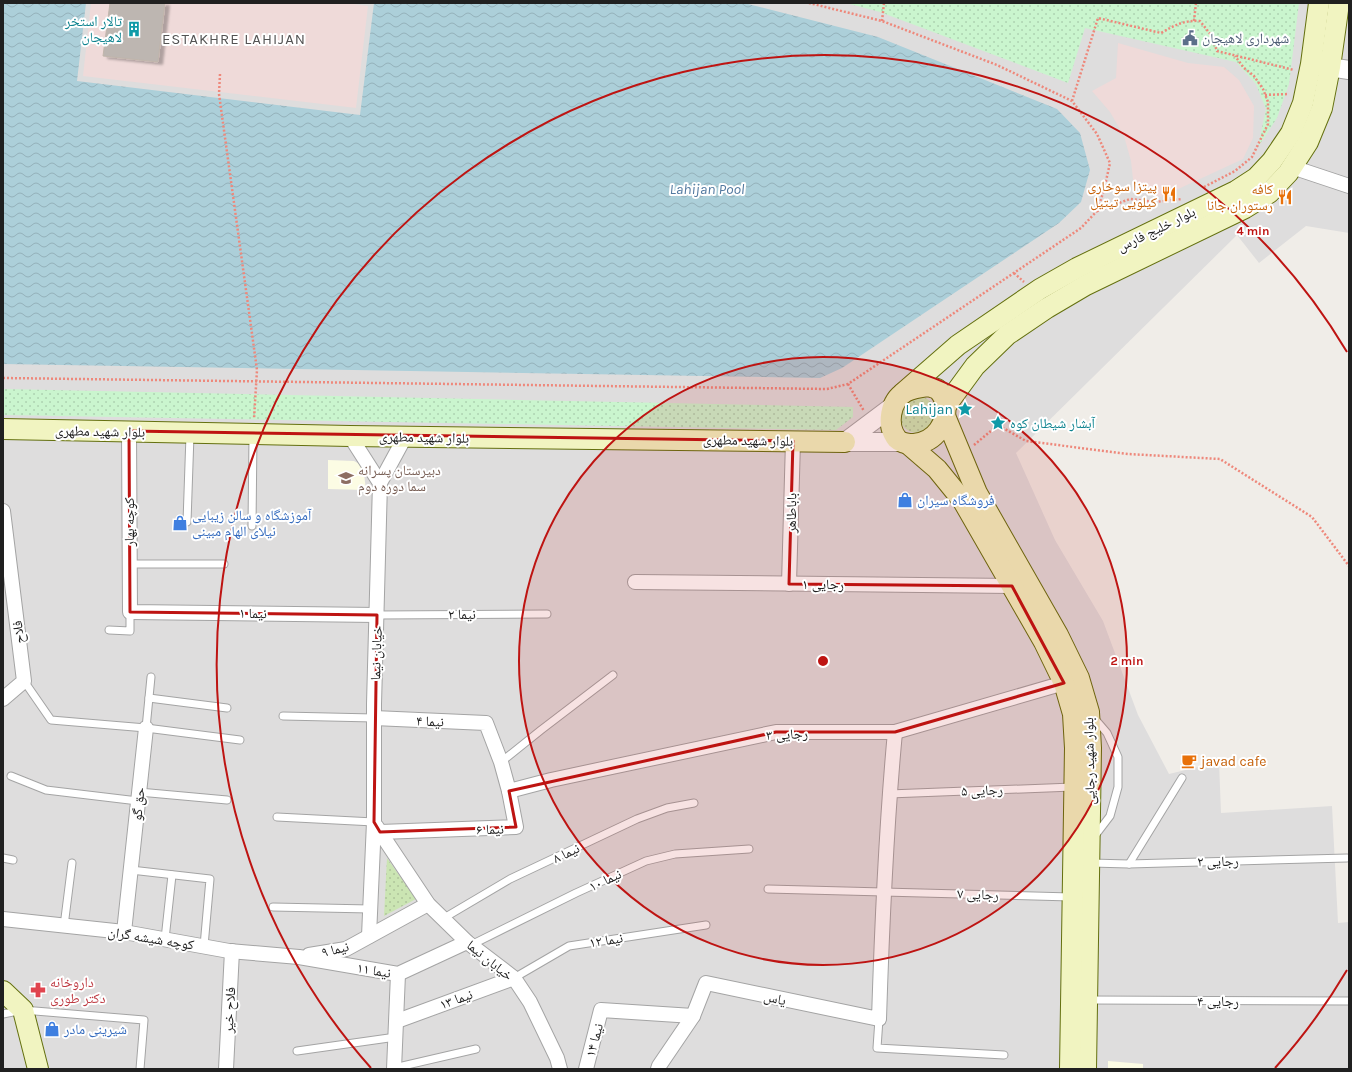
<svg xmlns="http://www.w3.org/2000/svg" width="1352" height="1072" font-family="Karla,'Noto Naskh Arabic',sans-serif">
<defs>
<pattern id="grass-dots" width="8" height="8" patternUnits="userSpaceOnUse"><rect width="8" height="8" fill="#cbe5b3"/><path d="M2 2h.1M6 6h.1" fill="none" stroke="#aec49a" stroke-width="1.8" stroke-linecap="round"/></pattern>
<pattern id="park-dots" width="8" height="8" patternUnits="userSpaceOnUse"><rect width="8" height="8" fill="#caf5ce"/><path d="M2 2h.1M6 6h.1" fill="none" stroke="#add2b1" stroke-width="1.8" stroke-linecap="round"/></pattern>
<pattern id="water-waves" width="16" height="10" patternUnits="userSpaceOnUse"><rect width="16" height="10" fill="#accfd9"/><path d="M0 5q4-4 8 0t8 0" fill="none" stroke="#94b1ba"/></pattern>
<filter id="shadow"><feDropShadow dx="4.5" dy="2.5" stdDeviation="1" flood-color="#0004"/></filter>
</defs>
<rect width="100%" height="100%" fill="#f0ede8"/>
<path fill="#dedddd" d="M3,3H1349V233L1306,226L1259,263L1237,235L1016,453L1055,540L1103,621L1138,715L1169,774L1219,762L1221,813L1332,806L1338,923L1349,922V1069H3Z"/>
<g fill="#efdad9">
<path d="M91,3H346L368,6L356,108L83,76Z"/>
<path d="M1118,43L1188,63L1224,67L1239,80L1254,106L1253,138L1243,159L1161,197L1134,188L1131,161L1124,136L1110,112L1092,91L1116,78Z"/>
</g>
<g fill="#fcfce4">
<path d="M328,460L354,461L363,466L366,490L328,489Z"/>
<path d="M1108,1061L1143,1064V1069H1108Z"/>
</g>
<g fill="url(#grass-dots)">
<path d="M921,396C958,410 915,455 899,419L904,402Z"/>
<path d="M387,858L416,899L384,916Z"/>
</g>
<g fill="url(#park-dots)">
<path d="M846,3H1299L1289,84L1277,118L1258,147L1266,109L1256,84L1236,62L1085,28L1068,83L880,12Z"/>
<path d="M3,389L853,407V417L836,430L3,415Z"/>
</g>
<path fill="url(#water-waves)" d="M3,3H86L77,81L360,115L374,3H744L878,37L1057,109L1080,133L1090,170L1081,202L1059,223L842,368L820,378L3,364Z"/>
<path fill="#bdb6b1" stroke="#c0b5ab" filter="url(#shadow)" d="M110,3H165L158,62L103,56Z"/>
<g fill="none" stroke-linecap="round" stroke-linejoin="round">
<g stroke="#a4a4a4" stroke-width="9">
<g id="service">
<path d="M187,522L190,435"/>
<path d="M252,526L253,436"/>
<path d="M130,564H224"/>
<path d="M377,615L547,614"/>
<path d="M109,630L130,631V612"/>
<path d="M24,681L51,720L146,728L240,740"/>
<path d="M149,698L227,708"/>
<path d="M283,716L374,718"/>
<path d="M146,728L151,677"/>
<path d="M501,762L541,730L613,675"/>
<path d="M11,776L46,790L138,801"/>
<path d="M139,792L227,800"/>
<path d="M889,794L1073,787"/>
<path d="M277,817L374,822"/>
<path d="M1094,837L1110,816L1118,787V757L1107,733L1095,719"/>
<path d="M3,858L13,860"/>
<path d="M1091,863L1129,864L1347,858"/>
<path d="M1129,864L1182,778"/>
<path d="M131,870L210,879L204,946"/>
<path d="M768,889L1071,897"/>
<path d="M273,907L370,909"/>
<path d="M444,918L510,879L637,819L667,808L694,803"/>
<path d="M64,926L72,863"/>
<path d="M165,939L172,875"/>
<path d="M471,945L576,893L646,861L675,854L749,849"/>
<path d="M514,978L569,946L706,925"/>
<path d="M1089,1000L1349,1001"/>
<path d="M3,1014L23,1010L144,1020L140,1069"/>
<path d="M879,1019L877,1048L1004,1055"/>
<path d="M297,1051L396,1037"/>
<path d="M394,1068L476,1049"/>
</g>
</g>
<g stroke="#a4a4a4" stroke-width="16">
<g id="minor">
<path d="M1292,167L1349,186"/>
<path d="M129,431L130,612L377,615"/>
<path d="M350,436L380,483"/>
<path d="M3,511L24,681L3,699"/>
<path d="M635,582L1012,586"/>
<path d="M789,584L793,441"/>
<path d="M374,718L486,723L501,762L509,791L516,827L380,832"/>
<path d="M509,791L551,780L776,732H895L1064,683"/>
<path d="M376,826L428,904L467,942L514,978L530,1002L557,1058L560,1069"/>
<path d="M3,919L124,932L229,951L299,957L398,974L467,942"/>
<path d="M124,932L146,728"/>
<path d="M369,936L374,822V704L380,483L405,437"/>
<path d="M309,955L346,949L428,904"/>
<path d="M397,1021L514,978"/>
<path d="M226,1069L232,951"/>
<path d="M394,1069L398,974"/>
<path d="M586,1069L601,1010L693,1016"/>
<path d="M658,1069L659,1066L693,1016L706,983L879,1019C882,923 886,828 895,732"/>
</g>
</g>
<g stroke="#a4a4a4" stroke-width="20">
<g id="tertiary">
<path d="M1316,65L1349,70"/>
<path d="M845,442L893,406"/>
<path d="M845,442H902"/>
</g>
</g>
<g stroke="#64700f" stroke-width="22">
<g id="secondary">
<path d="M928,386C931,387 935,388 937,389C941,392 944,398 945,402C948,423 936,442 914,444C908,444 901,443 897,439C886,425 890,401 905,392C912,388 920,387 928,386Z"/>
<path d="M903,393L958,345L1040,289L1077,268L1236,191L1256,178L1272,161L1291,133L1303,103L1311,64L1319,3"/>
<path d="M945,407L975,366L1007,335L1047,308L1086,285L1245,208L1269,193L1288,173L1308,142L1322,108L1330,67L1339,3"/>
<path d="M945,416L977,493L1058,635L1079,678L1089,712L1091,748L1086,1069"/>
<path d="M3,429L350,436L845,442"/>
<path d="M908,444L937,469L963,501L1044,642L1064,683L1073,714L1075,748L1070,1069"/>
<path d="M3,991L23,1010L38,1069"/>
</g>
</g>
<g stroke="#ee887b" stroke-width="2.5" stroke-dasharray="2 2" stroke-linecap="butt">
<path d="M882,21L884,3"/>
<path d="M1194,21L1196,3"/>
<path d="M220,74L219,94L257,370L254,419"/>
<path d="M1265,95L1289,94"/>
<path d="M1072,101L1098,18L1161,33C1175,25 1184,20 1200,21L1211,35L1217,51L1294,70"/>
<path d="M1204,187L1235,171L1252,157L1268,124V102L1263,89L1254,76L1244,68L1235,56"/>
<path d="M1097,211L1130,199L1155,202L1182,199"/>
<path d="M1014,273L1024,282"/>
<path d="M3,378L827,389L848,384L1081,228L1097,211L1104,190L1110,163L1097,134L1072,101L997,65L882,21L809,3"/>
<path d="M848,384L864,411"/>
<path d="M974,445L998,425L1026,441L1128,454L1220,459L1312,517L1349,566"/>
</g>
<use href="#service" stroke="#fff" stroke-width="7"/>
<use href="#minor" stroke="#fff" stroke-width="14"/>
<use href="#tertiary" stroke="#fff" stroke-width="18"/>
<use href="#secondary" stroke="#f1f4c1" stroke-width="20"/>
</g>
<path fill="none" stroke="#be1412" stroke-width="3" stroke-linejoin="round" d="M129,431L793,441L789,584L1012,586L1064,683L895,732H776L509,791L516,827L380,832L374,822L377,615L130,612Z"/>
<circle cx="823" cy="661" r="304" fill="#be1412" fill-opacity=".12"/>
<g fill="none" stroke="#be1412" stroke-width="2">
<circle cx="823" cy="661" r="304"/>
<path d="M1347 970A608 608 0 0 1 1275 1068M371 1068A608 608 0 1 1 1347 352"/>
</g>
<defs>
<g id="building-bare" transform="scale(1.2)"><path d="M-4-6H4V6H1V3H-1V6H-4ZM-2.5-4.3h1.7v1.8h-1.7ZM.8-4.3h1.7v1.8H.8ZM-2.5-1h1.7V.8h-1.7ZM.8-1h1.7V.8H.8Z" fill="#0f9aa8" stroke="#fff" stroke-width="2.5" paint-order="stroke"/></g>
<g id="civic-bare" transform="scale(1.2)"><path d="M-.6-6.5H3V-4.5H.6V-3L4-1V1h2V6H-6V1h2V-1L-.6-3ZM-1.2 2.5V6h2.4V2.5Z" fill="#5c6f8a" stroke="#fff" stroke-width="2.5" paint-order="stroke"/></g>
<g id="restaurant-bare" transform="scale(1.2)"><path d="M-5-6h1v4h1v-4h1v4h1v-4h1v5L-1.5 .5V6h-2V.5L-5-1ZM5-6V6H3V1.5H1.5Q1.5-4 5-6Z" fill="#e8710a" stroke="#fff" stroke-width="2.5" paint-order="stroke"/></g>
<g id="sight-bare" transform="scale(1.2)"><path d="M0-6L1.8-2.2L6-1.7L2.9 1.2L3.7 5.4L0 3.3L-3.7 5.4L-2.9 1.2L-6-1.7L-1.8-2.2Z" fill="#0f9aa8" stroke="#fff" stroke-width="2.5" paint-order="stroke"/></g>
<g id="school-bare" transform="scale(1.2)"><path d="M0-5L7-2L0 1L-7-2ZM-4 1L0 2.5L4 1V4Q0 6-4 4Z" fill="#8d6e63" stroke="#fff" stroke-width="2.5" paint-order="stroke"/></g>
<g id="shop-bare" transform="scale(1.2)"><path d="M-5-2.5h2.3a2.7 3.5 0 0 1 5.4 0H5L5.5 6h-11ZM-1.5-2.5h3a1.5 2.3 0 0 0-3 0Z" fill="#3f7fe0" stroke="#fff" stroke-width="2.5" paint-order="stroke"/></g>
<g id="cafe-bare" transform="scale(1.2)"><path d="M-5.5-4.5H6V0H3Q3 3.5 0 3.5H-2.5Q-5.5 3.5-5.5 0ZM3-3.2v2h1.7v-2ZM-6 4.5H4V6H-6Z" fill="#e8710a" stroke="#fff" stroke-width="2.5" paint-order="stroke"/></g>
<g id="pharmacy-bare" transform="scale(1.2)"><path d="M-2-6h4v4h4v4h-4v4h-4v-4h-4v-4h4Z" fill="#e0444e" stroke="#fff" stroke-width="2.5" paint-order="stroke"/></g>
</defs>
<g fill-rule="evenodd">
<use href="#building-bare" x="134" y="29"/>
<use href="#civic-bare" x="1190" y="38"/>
<use href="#restaurant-bare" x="1169" y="194"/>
<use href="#restaurant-bare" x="1285" y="197"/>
<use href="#sight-bare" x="965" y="409"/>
<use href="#sight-bare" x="998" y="423"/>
<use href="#school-bare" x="346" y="478"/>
<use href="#shop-bare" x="905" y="500"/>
<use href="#shop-bare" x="180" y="523"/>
<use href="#cafe-bare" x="1189" y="761"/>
<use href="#pharmacy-bare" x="38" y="990"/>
<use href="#shop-bare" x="52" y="1029"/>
</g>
<g text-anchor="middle" stroke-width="4" stroke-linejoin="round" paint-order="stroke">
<g font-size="14" fill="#0d838f" stroke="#fff" text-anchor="end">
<text x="122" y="26">تالار استخر<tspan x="122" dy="16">لاهیجان</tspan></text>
<text x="953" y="414">Lahijan</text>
<text x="1010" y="428" text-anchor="start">آبشار شیطان کوه</text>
</g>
<g font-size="14" fill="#4e5e75" stroke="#fff" text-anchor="start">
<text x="1202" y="43">شهرداری لاهیجان</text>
</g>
<g font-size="14" fill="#c56008" stroke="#fff" text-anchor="end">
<text x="1157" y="191">پیتزا سوخاری<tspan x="1157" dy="16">کیلویی تیتیل</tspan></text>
<text x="1273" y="194">کافه<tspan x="1273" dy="16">رستوران جانا</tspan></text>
<text x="1201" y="766" text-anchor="start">javad cafe</text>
</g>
<g font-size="14" fill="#202020" stroke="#fff">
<text transform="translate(1156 229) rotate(-26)" y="5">بلوار خلیج فارس</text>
<text transform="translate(100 431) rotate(1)" y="5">بلوار شهید مطهری</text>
<text transform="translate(424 437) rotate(1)" y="5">بلوار شهید مطهری</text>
<text transform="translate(748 440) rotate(1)" y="5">بلوار شهید مطهری</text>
<text transform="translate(791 513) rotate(-89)" y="5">باباطاهر</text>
<text transform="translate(129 522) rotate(-90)" y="5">کوچه بهار</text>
<text x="823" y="589">رجایی ۱</text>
<text transform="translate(253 613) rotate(1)" y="5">نیما ۱</text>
<text x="462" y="619">نیما ۲</text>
<text transform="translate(18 632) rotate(-97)" y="5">فلاح</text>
<text transform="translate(376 653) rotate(-88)" y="5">خیابان نیما</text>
<text transform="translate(430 721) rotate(2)" y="5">نیما ۴</text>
<text transform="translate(787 734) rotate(-3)" y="5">رجایی ۳</text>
<text transform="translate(1089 761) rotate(-91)" y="5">بلوار شهید رجایی</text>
<text transform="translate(982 790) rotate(-2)" y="5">رجایی ۵</text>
<text transform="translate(138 804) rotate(-84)" y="5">حق گو</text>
<text transform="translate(490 829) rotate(-2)" y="5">نیما ۶</text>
<text transform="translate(566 853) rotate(-26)" y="5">نیما ۸</text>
<text transform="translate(1218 861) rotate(-1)" y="5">رجایی ۲</text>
<text transform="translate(605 880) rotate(-25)" y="5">نیما ۱۰</text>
<text transform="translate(978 894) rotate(2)" y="5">رجایی ۷</text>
<text transform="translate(151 938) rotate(9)" y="5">کوچه شیشه گران</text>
<text transform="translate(606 940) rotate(-9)" y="5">نیما ۱۲</text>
<text transform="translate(335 949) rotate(-14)" y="5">نیما ۹</text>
<text transform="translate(490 960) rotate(39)" y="5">خیابان نیما</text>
<text transform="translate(374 970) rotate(10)" y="5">نیما ۱۱</text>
<text transform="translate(775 998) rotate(12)" y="5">یاس</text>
<text transform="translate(456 999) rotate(-20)" y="5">نیما ۱۳</text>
<text x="1218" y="1006">رجایی ۴</text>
<text transform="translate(229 1010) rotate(-87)" y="5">فلاح خیر</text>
<text transform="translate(594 1040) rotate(-75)" y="5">نیما ۱۴</text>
</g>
<g font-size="14" fill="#785e54" stroke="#fff" text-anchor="start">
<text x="358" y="475">دبیرستان پسرانه<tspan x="358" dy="16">سما دوره دوم</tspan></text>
</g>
<g font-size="14" fill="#366cbe" stroke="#fff" text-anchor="start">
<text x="917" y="505">فروشگاه سیران</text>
<text x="192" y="520">آموزشگاه و سالن زیبایی<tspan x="192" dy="16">نیلای الهام مبینی</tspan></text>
<text x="64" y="1034">شیرینی مادر</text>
</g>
<g font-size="14" fill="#be3a42" stroke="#fff" text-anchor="start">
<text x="50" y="987">داروخانه<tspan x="50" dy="16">دکتر طوری</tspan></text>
</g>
<g font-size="15" letter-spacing="1" fill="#535353" stroke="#fff">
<text x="234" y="44">ESTAKHRE LAHIJAN</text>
</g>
<g font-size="15" font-style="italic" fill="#5279a0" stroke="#fff">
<text x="707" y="194">Lahijan Pool</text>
</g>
</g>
<circle cx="823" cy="661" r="6" fill="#be1412" stroke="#fff" stroke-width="2"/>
<g font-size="12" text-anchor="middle" font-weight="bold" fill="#be1412" stroke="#fff" stroke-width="4" stroke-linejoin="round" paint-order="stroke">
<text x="1253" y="235">4 min</text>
<text x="1127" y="665">2 min</text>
</g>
<rect width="1352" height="1072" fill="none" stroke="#202020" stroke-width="8"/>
</svg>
